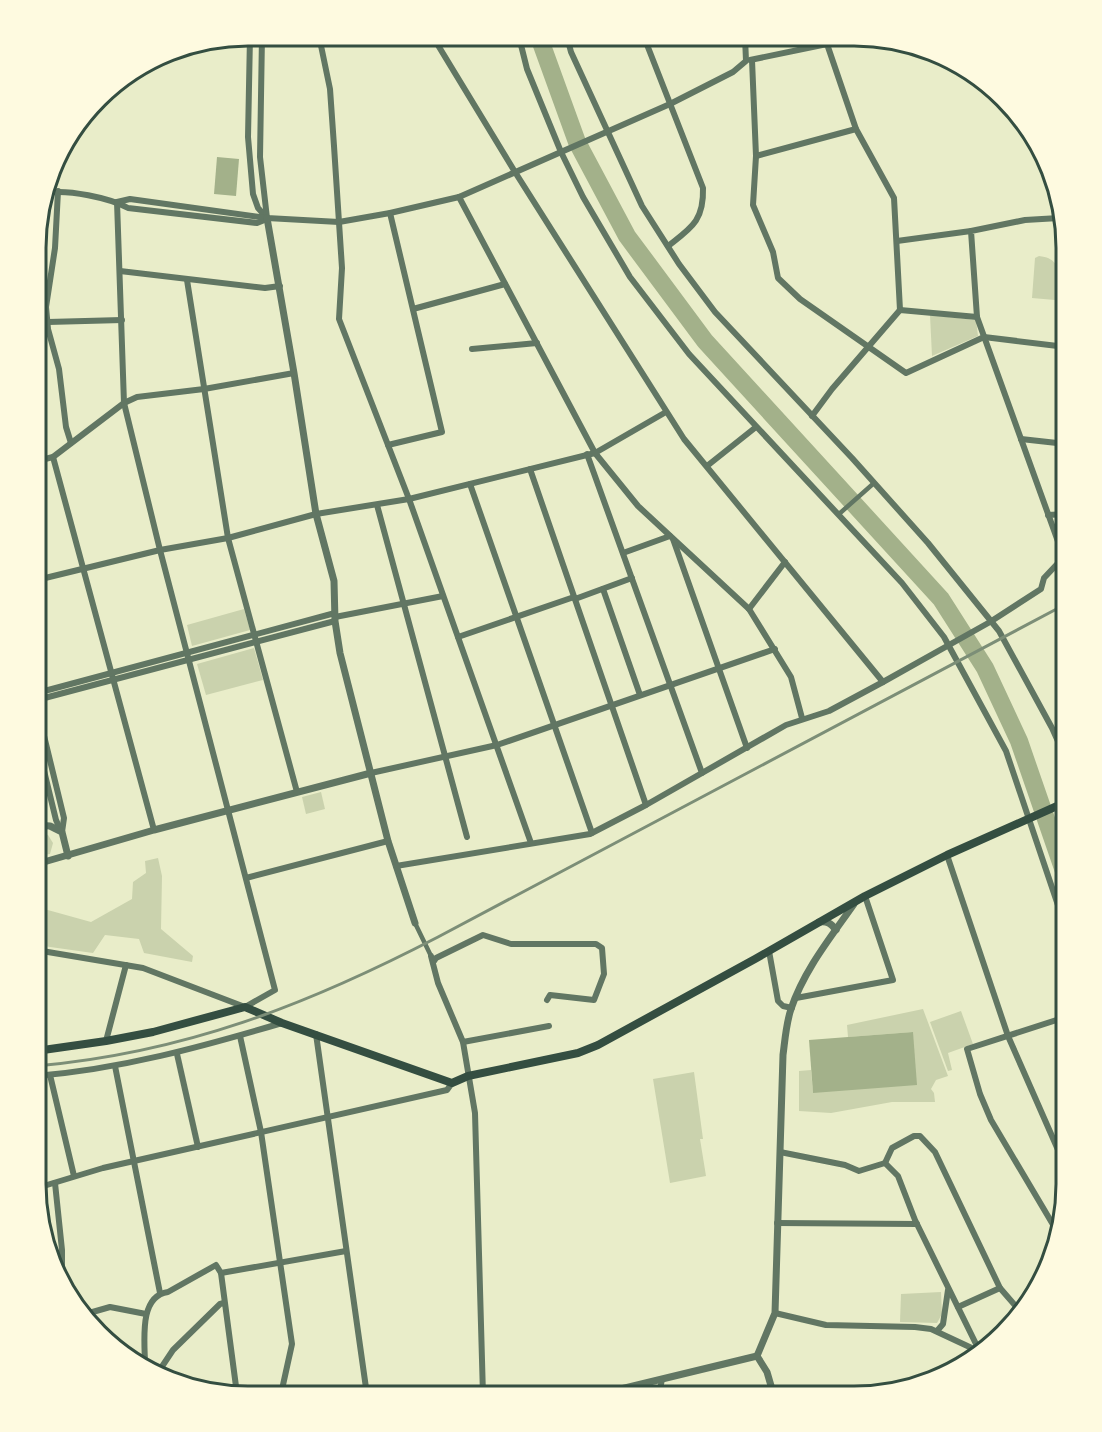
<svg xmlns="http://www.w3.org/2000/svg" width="1102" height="1432" font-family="Karla,sans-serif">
<rect width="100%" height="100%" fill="#e9edc9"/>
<g fill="#cad2ad">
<path d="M1039,256C1056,258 1053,265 1066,272V296L1056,294L1055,300L1032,298L1035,258Z"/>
<path d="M930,315L976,320L978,336L932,356Z"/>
<path d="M244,609L250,630L192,646L187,625Z"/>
<path d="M254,648L263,680L206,695L197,664Z"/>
<path d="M321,792L325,809L306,814L302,797Z"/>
<path d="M37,831L48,835L53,843L50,854L37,856Z"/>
<path d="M158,858L162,876L161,929L193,956L192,962L144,953L139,939L105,935L93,953L36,945L37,907L91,922L132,899L133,882L146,873L145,861Z"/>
<path d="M923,1009L948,1076L936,1080L931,1089L934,1093L935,1102H892L831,1113L799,1111V1071L811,1070L813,1093L913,1032L848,1037L847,1025Z"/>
<path d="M961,1011L973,1044L948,1053L952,1070L948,1071L930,1022Z"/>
<path d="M694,1072L703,1139H700L706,1176L670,1183L653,1079Z"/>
<path d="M941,1292L942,1314L937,1323L900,1322L901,1294Z"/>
</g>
<g fill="#a3b18a">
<path d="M217,157L239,159L236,196L214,194Z"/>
<path d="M913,1032L917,1085L813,1093L809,1040Z"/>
</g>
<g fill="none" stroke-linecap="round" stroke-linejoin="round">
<path stroke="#a3b18a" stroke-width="18" d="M539,37L577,142L627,236L705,341L941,599L985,668L1019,741L1066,877"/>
<g stroke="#617663" stroke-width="4.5">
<path d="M839,514L874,483"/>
<path d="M415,923L431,956"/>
</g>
<g stroke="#617663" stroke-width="6">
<path d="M250,36L248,137L253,194L258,208L267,218"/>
<path d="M262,36L260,157L267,218"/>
<path d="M319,36L330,89L334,146L342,268L339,319L409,499L531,843"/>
<path d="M433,37L515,172L684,439L883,682"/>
<path d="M519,37L527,69L561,152L583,197L630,277L689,354L902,583L944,637L1006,751L1066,929"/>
<path d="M567,37L571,52L642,206L679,264L715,312L852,458L928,543L999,631L1052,728L1066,759"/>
<path d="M644,37L703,188C704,221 691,228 668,246"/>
<path d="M825,38L827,44L857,38"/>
<path d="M750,60L827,44L856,129L894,198L900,310"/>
<path d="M752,60L756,156L753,205L773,252L778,278L800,299L906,373L984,337L1066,347"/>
<path d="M756,156L856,129"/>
<path d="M58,191L55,248L46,307L48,329L59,369L66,427L71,443"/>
<path d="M47,193C67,189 110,198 128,208L257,223L267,219"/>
<path d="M459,197L595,453L638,506L749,609L791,677L802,718"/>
<path d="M117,202L130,199L267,218L339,222L390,213L459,197L670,104L733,72L746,61L745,37"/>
<path d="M897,241L971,231"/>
<path d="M120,271L265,288L280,286"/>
<path d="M187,280L228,538L297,792"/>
<path d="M413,309L505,284"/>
<path d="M48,322L122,320"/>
<path d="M472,349L537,343"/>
<path d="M812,416L832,389L900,310L977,317"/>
<path d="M1021,439L1066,444"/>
<path d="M1063,443L1066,421"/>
<path d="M388,445L442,432L390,213"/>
<path d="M587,454L702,773"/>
<path d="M53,457L154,830"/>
<path d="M37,461L53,457L124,403L137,397L204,389L294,373"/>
<path d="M707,466L756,427"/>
<path d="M530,469L646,805"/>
<path d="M470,484L592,833"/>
<path d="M377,505L467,837"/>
<path d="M1048,515L1066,514"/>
<path d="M673,539L747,748"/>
<path d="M623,553L670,536"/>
<path d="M37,580L160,550L228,538L316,514L409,499L595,453L666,412"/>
<path d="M603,589L640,695"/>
<path d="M575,599L632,578"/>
<path d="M749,609L785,562"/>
<path d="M335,617L443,596"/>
<path d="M458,637L574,597"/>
<path d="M37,693L335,613"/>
<path d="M37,700L335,621"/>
<path d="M37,707L64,818L62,832"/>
<path d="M37,742L56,820L61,831"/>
<path d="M371,773L497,745L775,649"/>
<path d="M947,855L1008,1036L1066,1168"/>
<path d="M396,866L590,834L646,805L786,725L829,711L883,682L990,622L1041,589L1044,578L1060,561V547L977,317L971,231L1025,220L1059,218"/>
<path d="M246,878L388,841"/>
<path d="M36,950L143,968L245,1007L275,990L160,550L124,403L117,202"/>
<path d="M769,951L778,1001L783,1006L792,1008"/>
<path d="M431,956L438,983L463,1042L475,1113L483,1395"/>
<path d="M434,961L436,958L483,935L511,944H596L602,948L604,974L594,1000L550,995L547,1000"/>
<path d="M796,998L893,980L865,896"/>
<path d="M316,1034L367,1395"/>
<path d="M240,1036L261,1132L292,1344L281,1394"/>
<path d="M106,1041L126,965"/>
<path d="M463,1042L549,1026"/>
<path d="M177,1054L198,1147"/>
<path d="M115,1066L160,1293"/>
<path d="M50,1075L74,1176"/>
<path d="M36,1076C121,1069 201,1047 282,1023"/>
<path d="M780,1152L845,1165L859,1171L885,1163"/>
<path d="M885,1163L892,1148L914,1136H920L935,1152L1000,1288L1020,1311"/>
<path d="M885,1163L898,1176L915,1220L978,1348"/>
<path d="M55,1183L62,1250V1282"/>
<path d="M37,1188L103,1168L447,1090L452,1083"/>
<path d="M777,1223L917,1224"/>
<path d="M1055,1228L991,1120L980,1094L967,1049L1066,1017"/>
<path d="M221,1273L237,1394"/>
<path d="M958,1307L1000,1288"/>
<path d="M89,1313L110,1307L146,1314"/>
<path d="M775,1313L826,1325L915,1327L931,1329L976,1350"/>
<path d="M937,1331L943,1324L948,1290"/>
<path d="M145,1365C145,1343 138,1296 168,1292L216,1265L221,1273L346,1251"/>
<path d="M159,1371L173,1350L220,1304L224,1303"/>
<path d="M659,1395L662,1379"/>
</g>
<g stroke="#617663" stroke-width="7">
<path d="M267,218L294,373L316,514L334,581L335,621L340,653L388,841L415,923"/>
<path d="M37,825L50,826L62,832L68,856"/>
<path d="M37,864L154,830L371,773"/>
<path d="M819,922C827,921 831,923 836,930"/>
<path d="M757,1356L775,1313L783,1055C785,1040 786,1024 791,1009C804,970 831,937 854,904"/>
<path d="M757,1356L767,1372L774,1396"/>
<path d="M596,1395L757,1356"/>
</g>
<path stroke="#344e41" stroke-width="8" d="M36,1051L106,1041L153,1032L245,1007L282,1023L452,1083L468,1076L578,1053L598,1045L755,959L865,896L947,855L1066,802"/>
<path stroke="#7c8e77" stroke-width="3" d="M36,1066C184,1053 307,1005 438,937L1066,604"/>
</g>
<path d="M0 0H1102V1432H0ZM248 46H854A202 202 0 0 1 1056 248V1184A202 202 0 0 1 854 1386H248A202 202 0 0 1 46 1184V248A202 202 0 0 1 248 46Z" fill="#fefae0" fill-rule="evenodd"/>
<path fill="none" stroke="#344e41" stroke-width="3" d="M248 46H854A202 202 0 0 1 1056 248V1184A202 202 0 0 1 854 1386H248A202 202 0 0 1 46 1184V248A202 202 0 0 1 248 46Z"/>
</svg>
